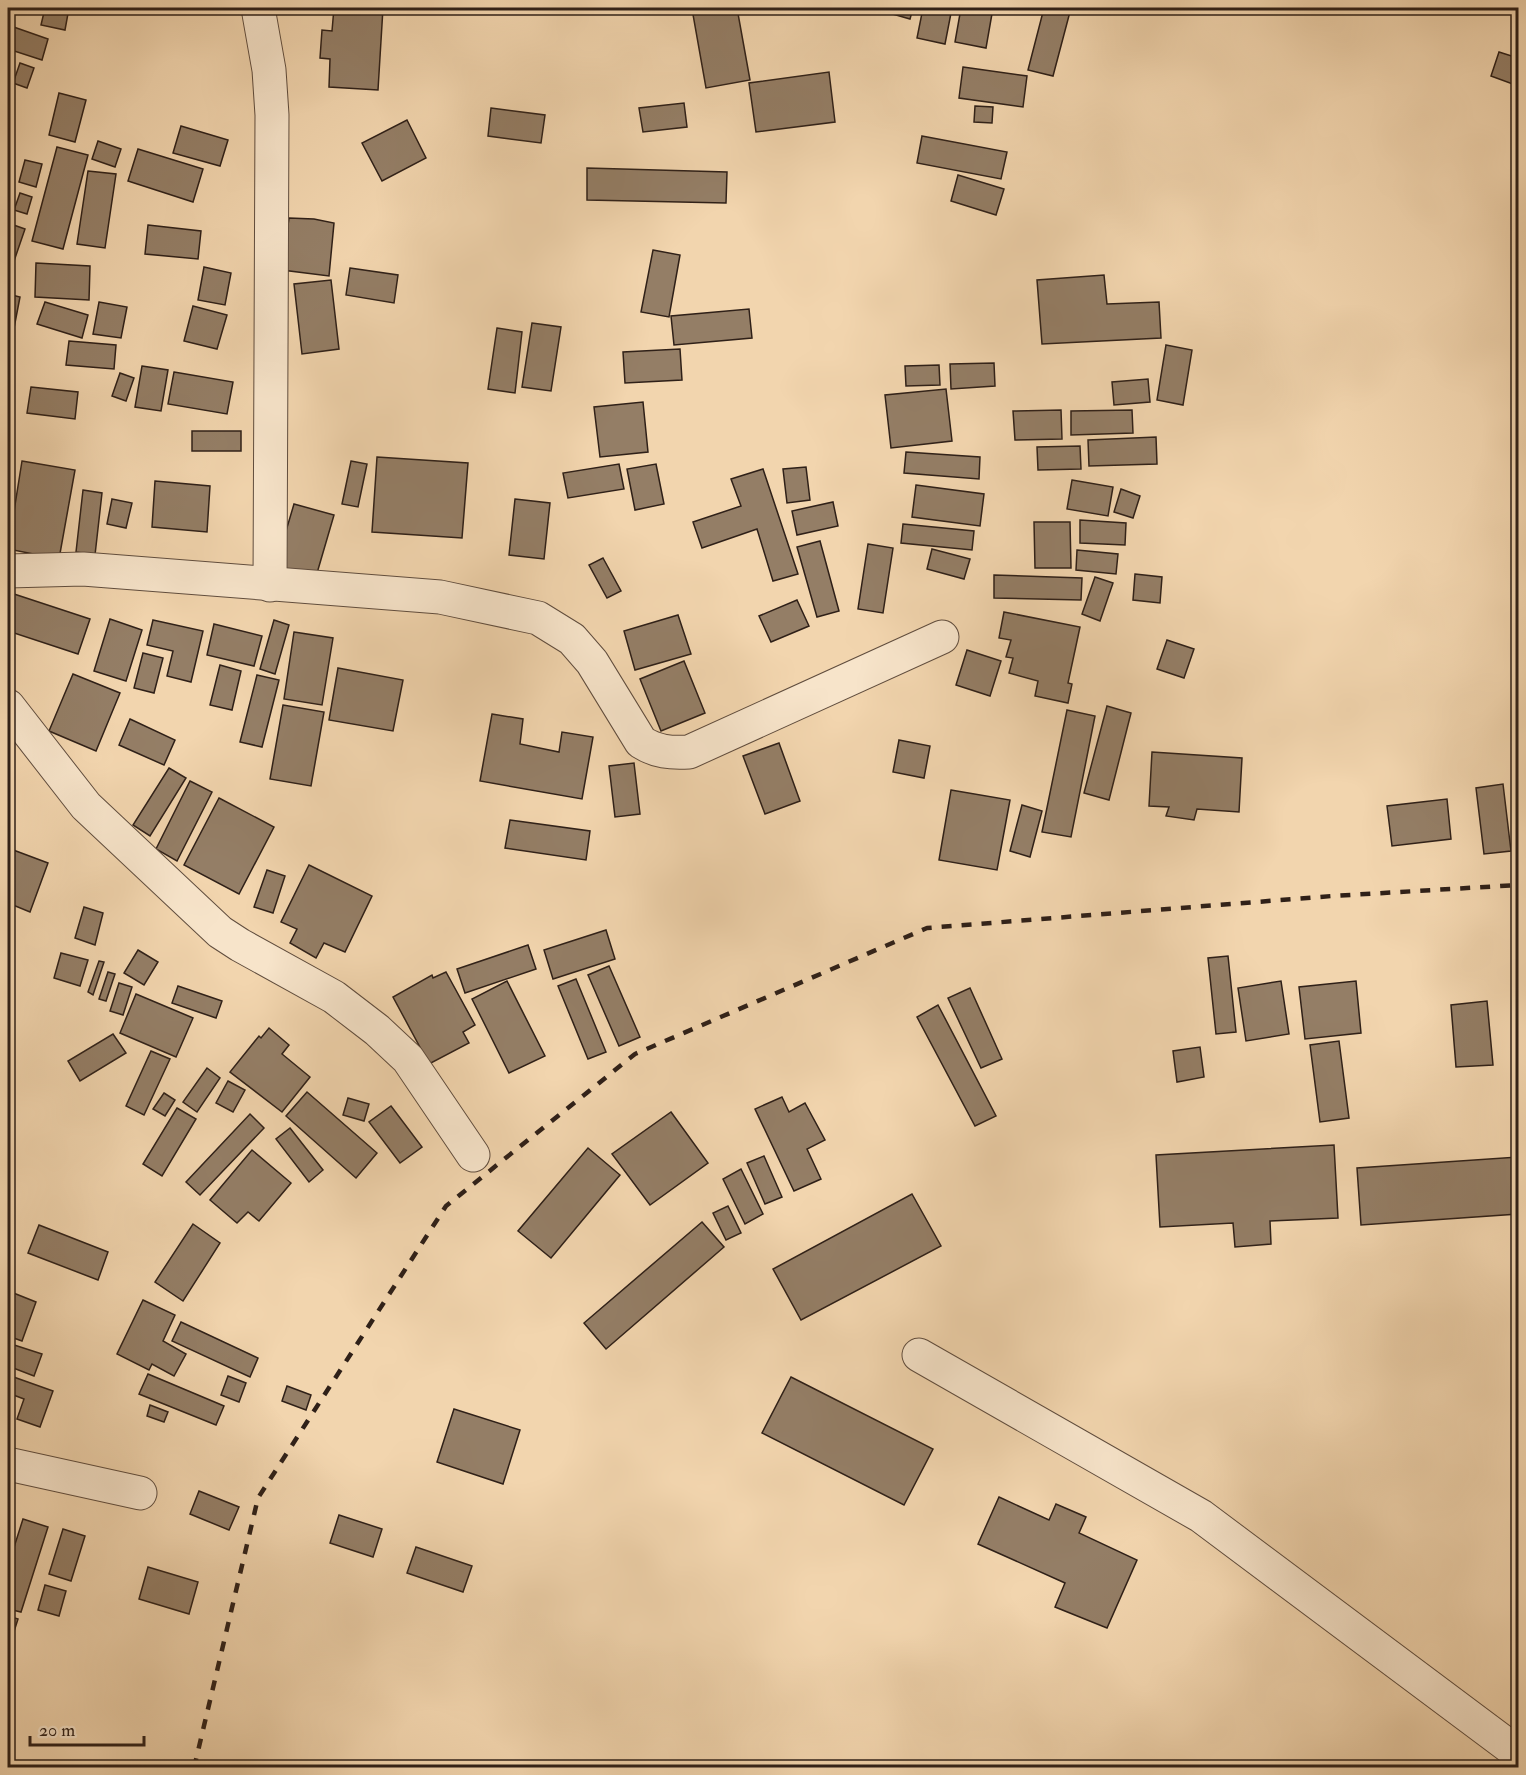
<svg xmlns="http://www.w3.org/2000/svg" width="1526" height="1775" font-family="'IM FELL Double Pica',serif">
<rect width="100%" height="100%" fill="#f2d5ae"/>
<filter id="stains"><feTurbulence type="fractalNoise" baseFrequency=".00333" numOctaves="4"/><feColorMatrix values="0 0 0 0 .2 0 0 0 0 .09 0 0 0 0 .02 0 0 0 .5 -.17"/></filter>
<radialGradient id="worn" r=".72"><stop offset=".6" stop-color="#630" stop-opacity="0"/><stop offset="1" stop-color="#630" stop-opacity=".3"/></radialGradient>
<g fill="#947e66" stroke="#2f2018" stroke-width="1.5">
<path d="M45,8H69L65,30L41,25Z"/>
<path d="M334,8H383L378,90L329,87L330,59L320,58L322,30L332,31Z"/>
<path d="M701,8H737L750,80L706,88L692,9Z"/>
<path d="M890,8H913L910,19L889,13Z"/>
<path d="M923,8H952L945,44L917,38Z"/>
<path d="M961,8H993L986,48L955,42Z"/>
<path d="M1044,8H1071L1053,76L1028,70Z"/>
<path d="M8,25L48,39L42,60L8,49Z"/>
<path d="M1499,52L1518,58V86L1491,76Z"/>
<path d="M20,63L34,68L27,88L13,83Z"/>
<path d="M963,67L1027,76L1023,107L959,98Z"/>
<path d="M829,72L835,122L756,132L749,83Z"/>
<path d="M59,93L86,100L75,142L49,135Z"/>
<path d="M684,103L687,127L643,132L639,108Z"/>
<path d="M975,106L993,107L992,123L974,122Z"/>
<path d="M491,108L545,115L541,143L488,136Z"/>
<path d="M407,120L426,158L382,181L362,143Z"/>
<path d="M181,126L228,140L220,166L173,153Z"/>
<path d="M922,136L1007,152L1001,179L917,163Z"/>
<path d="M98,141L121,149L115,167L92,159Z"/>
<path d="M57,147L88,155L63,249L32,241Z"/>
<path d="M138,149L203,169L193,202L128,181Z"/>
<path d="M8,158L14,160L8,184Z"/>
<path d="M25,160L42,164L36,187L19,182Z"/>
<path d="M587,168L727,172L726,203L587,200Z"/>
<path d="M88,171L116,174L105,248L77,244Z"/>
<path d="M958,175L1004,189L996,215L951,201Z"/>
<path d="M20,193L32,197L27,214L14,210Z"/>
<path d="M289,218L314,219L334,223L329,276L282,270Z"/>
<path d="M8,223L25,229L13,264L8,262Z"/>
<path d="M148,225L201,231L198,259L145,254Z"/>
<path d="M653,250L680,255L669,317L641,312Z"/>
<path d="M36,263L90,266L89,300L35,297Z"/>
<path d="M204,267L231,273L225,305L198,300Z"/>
<path d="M350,268L398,275L394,303L346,295Z"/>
<path d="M1104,275L1107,304L1159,302L1161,338L1042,344L1037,280Z"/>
<path d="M331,280L339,349L302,354L294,284Z"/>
<path d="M8,294L20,297L8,359Z"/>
<path d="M45,302L88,315L82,338L37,324Z"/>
<path d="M99,302L127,307L121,338L93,334Z"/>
<path d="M193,306L227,315L217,349L184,341Z"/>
<path d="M749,309L752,338L674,345L671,316Z"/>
<path d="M532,323L561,327L551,391L522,387Z"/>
<path d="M497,328L522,332L515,393L488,389Z"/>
<path d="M69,341L116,345L114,369L66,365Z"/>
<path d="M1166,345L1192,350L1183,405L1157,400Z"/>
<path d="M680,349L682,380L625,383L623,352Z"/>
<path d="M994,363L995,386L951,389L950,364Z"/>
<path d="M939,365L940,385L906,386L905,366Z"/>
<path d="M142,366L168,370L161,411L135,407Z"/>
<path d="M174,372L233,382L227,414L168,404Z"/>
<path d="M120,373L134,378L126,401L112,396Z"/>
<path d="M1148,379L1150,402L1114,405L1112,382Z"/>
<path d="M31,387L78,392L75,419L27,413Z"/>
<path d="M946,389L952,441L891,448L885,395Z"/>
<path d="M643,402L648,452L600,457L594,407Z"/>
<path d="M1061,410L1062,439L1015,440L1013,411Z"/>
<path d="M1132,410L1133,433L1071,435V411Z"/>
<rect x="192" y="431" width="49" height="20"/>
<path d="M1156,437L1157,464L1089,466L1088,440Z"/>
<path d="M1080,446L1081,469L1038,470L1037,447Z"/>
<path d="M906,452L980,457L979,479L904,473Z"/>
<path d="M377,457L468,463L462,538L372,532Z"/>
<path d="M22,461L75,470L59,559L8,549Z"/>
<path d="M351,461L367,464L358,507L342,504Z"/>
<path d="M619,464L624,489L568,498L563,473Z"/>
<path d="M656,464L664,504L635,510L627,469Z"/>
<path d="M806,467L810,500L787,503L783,469Z"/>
<path d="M763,469L798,574L773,581L757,529L702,548L693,522L741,506L731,479Z"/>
<path d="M1072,480L1113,487L1108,516L1067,509Z"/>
<path d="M155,481L210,486L207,532L152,527Z"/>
<path d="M916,485L984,494L980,526L912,517Z"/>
<path d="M1121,489L1140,496L1133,518L1114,512Z"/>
<path d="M83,490L102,493L95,555L76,552Z"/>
<path d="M112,499L132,503L126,528L107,524Z"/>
<path d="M515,499L550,503L544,559L509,555Z"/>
<path d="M833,502L838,526L797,535L792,511Z"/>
<path d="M294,504L334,515L315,580L275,568Z"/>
<path d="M1080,520L1126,523L1125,545L1080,543Z"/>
<path d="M1034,522H1070L1071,568H1035Z"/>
<path d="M903,524L974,531L972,550L901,543Z"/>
<path d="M820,541L839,611L817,617L797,547Z"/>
<path d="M868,544L893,548L883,613L858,609Z"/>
<path d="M932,549L970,559L964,579L927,569Z"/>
<path d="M1077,550L1118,554L1116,574L1076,570Z"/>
<path d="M603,558L621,591L607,598L589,565Z"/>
<path d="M1135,574L1162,577L1160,603L1133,600Z"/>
<path d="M994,575L1082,578L1081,600L994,598Z"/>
<path d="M1095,577L1113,583L1100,621L1082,614Z"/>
<path d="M8,592L90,619L78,654L8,631Z"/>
<path d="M797,600L809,626L771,642L759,616Z"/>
<path d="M1004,612L1080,627L1068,683L1072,684L1068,703L1035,696L1038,681L1009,673L1013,658L1006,657L1011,640L999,638Z"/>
<path d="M678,615L691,654L635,670L624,631Z"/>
<path d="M110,619L142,630L126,681L94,671Z"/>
<path d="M153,620L203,631L191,682L167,676L173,651L147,645Z"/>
<path d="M274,620L289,625L275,674L260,669Z"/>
<path d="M214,624L262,636L254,666L207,655Z"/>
<path d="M294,632L333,638L322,705L284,699Z"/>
<path d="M1167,640L1194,649L1184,678L1157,669Z"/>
<path d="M967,650L1001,661L990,696L956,685Z"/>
<path d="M143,653L163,658L154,693L134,688Z"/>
<path d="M684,661L705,713L661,731L640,679Z"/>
<path d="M220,665L241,671L232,710L210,705Z"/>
<path d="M338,668L403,680L393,731L329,720Z"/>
<path d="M73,674L120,693L96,751L49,731Z"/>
<path d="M257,675L279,680L262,747L240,742Z"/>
<path d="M283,705L324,712L311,786L270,779Z"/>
<path d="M1107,706L1131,713L1109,800L1084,793Z"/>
<path d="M1067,710L1095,716L1071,837L1042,832Z"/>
<path d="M492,714L523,719L520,744L559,752L562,732L593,737L582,799L480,781Z"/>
<path d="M130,719L175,740L164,765L119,745Z"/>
<path d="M899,740L930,746L924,778L893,772Z"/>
<path d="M779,743L800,801L765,814L743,756Z"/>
<path d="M1152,752L1242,758L1239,812L1197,809L1194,820L1166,816L1169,807L1149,806Z"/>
<path d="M634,763L640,814L615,817L609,766Z"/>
<path d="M169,768L186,778L150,836L133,825Z"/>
<path d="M190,781L212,792L177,861L156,849Z"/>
<path d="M1503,784L1511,851L1484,854L1476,788Z"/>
<path d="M951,790L1010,800L997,870L939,860Z"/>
<path d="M219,798L274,827L239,894L184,865Z"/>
<path d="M1447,799L1451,839L1392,846L1387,806Z"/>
<path d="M1022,805L1042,811L1030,857L1010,851Z"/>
<path d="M510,820L590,831L586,860L505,848Z"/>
<path d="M8,848L48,863L30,912L8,903Z"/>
<path d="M309,865L372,896L345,952L324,943L316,958L290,943L297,929L281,922Z"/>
<path d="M267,870L285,876L273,913L254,907Z"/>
<path d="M84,907L103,913L95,945L75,938Z"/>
<path d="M8,918L14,920L8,941Z"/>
<path d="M606,930L615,959L553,979L544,950Z"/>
<path d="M528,945L536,969L465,993L457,969Z"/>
<path d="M138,950L158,962L144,985L124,973Z"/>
<path d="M61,953L88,960L80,986L54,978Z"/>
<path d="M1228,956L1236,1032L1216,1034L1208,958Z"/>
<path d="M99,961L104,962L93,995L88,992Z"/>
<path d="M609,966L640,1037L619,1046L588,975Z"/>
<path d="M108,972L115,974L106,1001L99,999Z"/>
<path d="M446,972L475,1025L463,1032L469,1043L429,1064L393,997L432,975L433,978Z"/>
<path d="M576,979L606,1052L588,1059L558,986Z"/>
<path d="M507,981L545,1056L509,1073L472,999Z"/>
<path d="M1281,981L1289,1034L1246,1041L1238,988Z"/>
<path d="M1356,981L1361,1033L1305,1039L1299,987Z"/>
<path d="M119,983L132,987L123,1015L110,1011Z"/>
<path d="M178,986L222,1001L216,1018L172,1003Z"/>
<path d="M970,988L1002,1059L981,1068L948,998Z"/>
<path d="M136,994L193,1018L176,1057L120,1033Z"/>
<path d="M1487,1001L1493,1065L1456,1067L1451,1005Z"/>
<path d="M938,1005L996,1116L975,1126L917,1017Z"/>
<path d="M269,1028L289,1045L282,1054L310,1077L282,1112L230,1072L259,1036L261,1038Z"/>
<path d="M113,1034L126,1053L80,1081L68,1061Z"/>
<path d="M1339,1041L1349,1118L1320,1122L1310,1045Z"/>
<path d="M1200,1047L1204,1077L1177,1082L1173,1051Z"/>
<path d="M151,1051L170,1059L144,1115L126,1106Z"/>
<path d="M207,1068L220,1078L197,1112L183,1102Z"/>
<path d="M228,1081L245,1090L233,1112L216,1103Z"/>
<path d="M307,1092L377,1153L356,1178L286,1116Z"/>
<path d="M164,1093L175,1100L165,1116L153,1109Z"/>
<path d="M782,1097L789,1112L805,1103L825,1140L807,1149L821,1179L794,1191L755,1109Z"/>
<path d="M348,1098L369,1104L364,1121L343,1115Z"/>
<path d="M391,1106L422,1147L400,1163L369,1122Z"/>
<path d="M177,1108L196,1119L162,1176L143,1164Z"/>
<path d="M671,1112L708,1163L650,1205L612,1154Z"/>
<path d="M250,1114L264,1128L200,1195L186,1182Z"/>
<path d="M290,1128L323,1170L309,1182L276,1139Z"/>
<path d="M1334,1145L1338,1218L1270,1221L1271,1244L1235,1247L1233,1223L1160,1227L1156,1155Z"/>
<path d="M588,1148L620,1175L551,1258L518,1231Z"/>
<path d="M252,1150L291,1183L259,1221L248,1212L237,1223L210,1200Z"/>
<path d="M764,1156L782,1197L765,1204L747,1163Z"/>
<path d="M1518,1157V1214L1361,1225L1357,1168Z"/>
<path d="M741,1169L763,1214L745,1224L723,1179Z"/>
<path d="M912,1194L941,1246L801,1320L773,1269Z"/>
<path d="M728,1206L741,1233L726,1240L713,1213Z"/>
<path d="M702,1222L724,1247L606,1349L584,1323Z"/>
<path d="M193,1224L220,1243L183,1301L155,1282Z"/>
<path d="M39,1225L108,1252L98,1280L28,1253Z"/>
<path d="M11,1292L36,1302L22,1341L8,1336V1302Z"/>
<path d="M143,1300L175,1315L163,1341L186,1354L174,1376L152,1364L149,1370L117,1354Z"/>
<path d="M181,1322L258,1358L250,1377L172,1341Z"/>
<path d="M8,1343L42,1354L34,1376L8,1366Z"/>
<path d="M148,1374L224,1406L216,1425L139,1394Z"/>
<path d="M8,1375L53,1391L40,1427L17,1419L24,1399L8,1393Z"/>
<path d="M228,1376L246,1383L239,1402L221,1395Z"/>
<path d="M791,1377L933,1449L904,1505L762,1433Z"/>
<path d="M287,1386L311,1395L306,1410L282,1401Z"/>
<path d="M150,1405L168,1412L164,1422L147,1416Z"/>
<path d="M454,1409L520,1430L503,1484L437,1462Z"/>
<path d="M199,1491L239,1507L229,1530L190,1514Z"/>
<path d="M999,1497L1049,1520L1056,1504L1086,1517L1079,1533L1137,1560L1107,1628L1055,1607L1065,1583L978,1544Z"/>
<path d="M339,1515L382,1529L373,1557L330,1543Z"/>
<path d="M23,1519L48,1527L21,1612L8,1609V1566Z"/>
<path d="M63,1529L85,1536L71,1581L49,1574Z"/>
<path d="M416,1547L472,1566L463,1592L407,1573Z"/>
<path d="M148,1567L198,1582L189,1614L139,1599Z"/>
<path d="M45,1585L66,1591L59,1616L38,1610Z"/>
<path d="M8,1616L18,1619L9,1647L8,1646Z"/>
</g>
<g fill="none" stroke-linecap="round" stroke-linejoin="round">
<g stroke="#604d3e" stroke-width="35">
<g id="minor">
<path d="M258,8L269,70L272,115L270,585"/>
<path d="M8,571L83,569L440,597L538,618L572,639L592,662L641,742C657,752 670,753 689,752L942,637"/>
<path d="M8,706L86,806L220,932L240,945L334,997L377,1030L408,1059L473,1155"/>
<path d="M919,1355L1201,1516L1518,1753"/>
<path d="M8,1464L140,1493"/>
</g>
</g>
<use href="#minor" stroke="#f7e4ca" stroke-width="33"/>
<path stroke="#2f2018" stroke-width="4.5" stroke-dasharray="10 10" stroke-linecap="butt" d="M194,1768L258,1498L446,1206L635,1054L927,928L1332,896L1518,885"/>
</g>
<rect width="1526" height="1775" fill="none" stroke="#f2d5ae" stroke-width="30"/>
<rect x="9" y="9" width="1508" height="1757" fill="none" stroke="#2f2018" stroke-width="3"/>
<rect x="15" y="15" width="1496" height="1745" fill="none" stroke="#2f2018" stroke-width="1.5"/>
<path d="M30 1736v9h114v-9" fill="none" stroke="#2f2018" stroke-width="3"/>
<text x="39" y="1736" font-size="18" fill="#2f2018" stroke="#f7e4ca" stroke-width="4.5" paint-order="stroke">20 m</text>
<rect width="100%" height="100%" filter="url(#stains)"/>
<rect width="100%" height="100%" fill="url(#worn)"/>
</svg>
